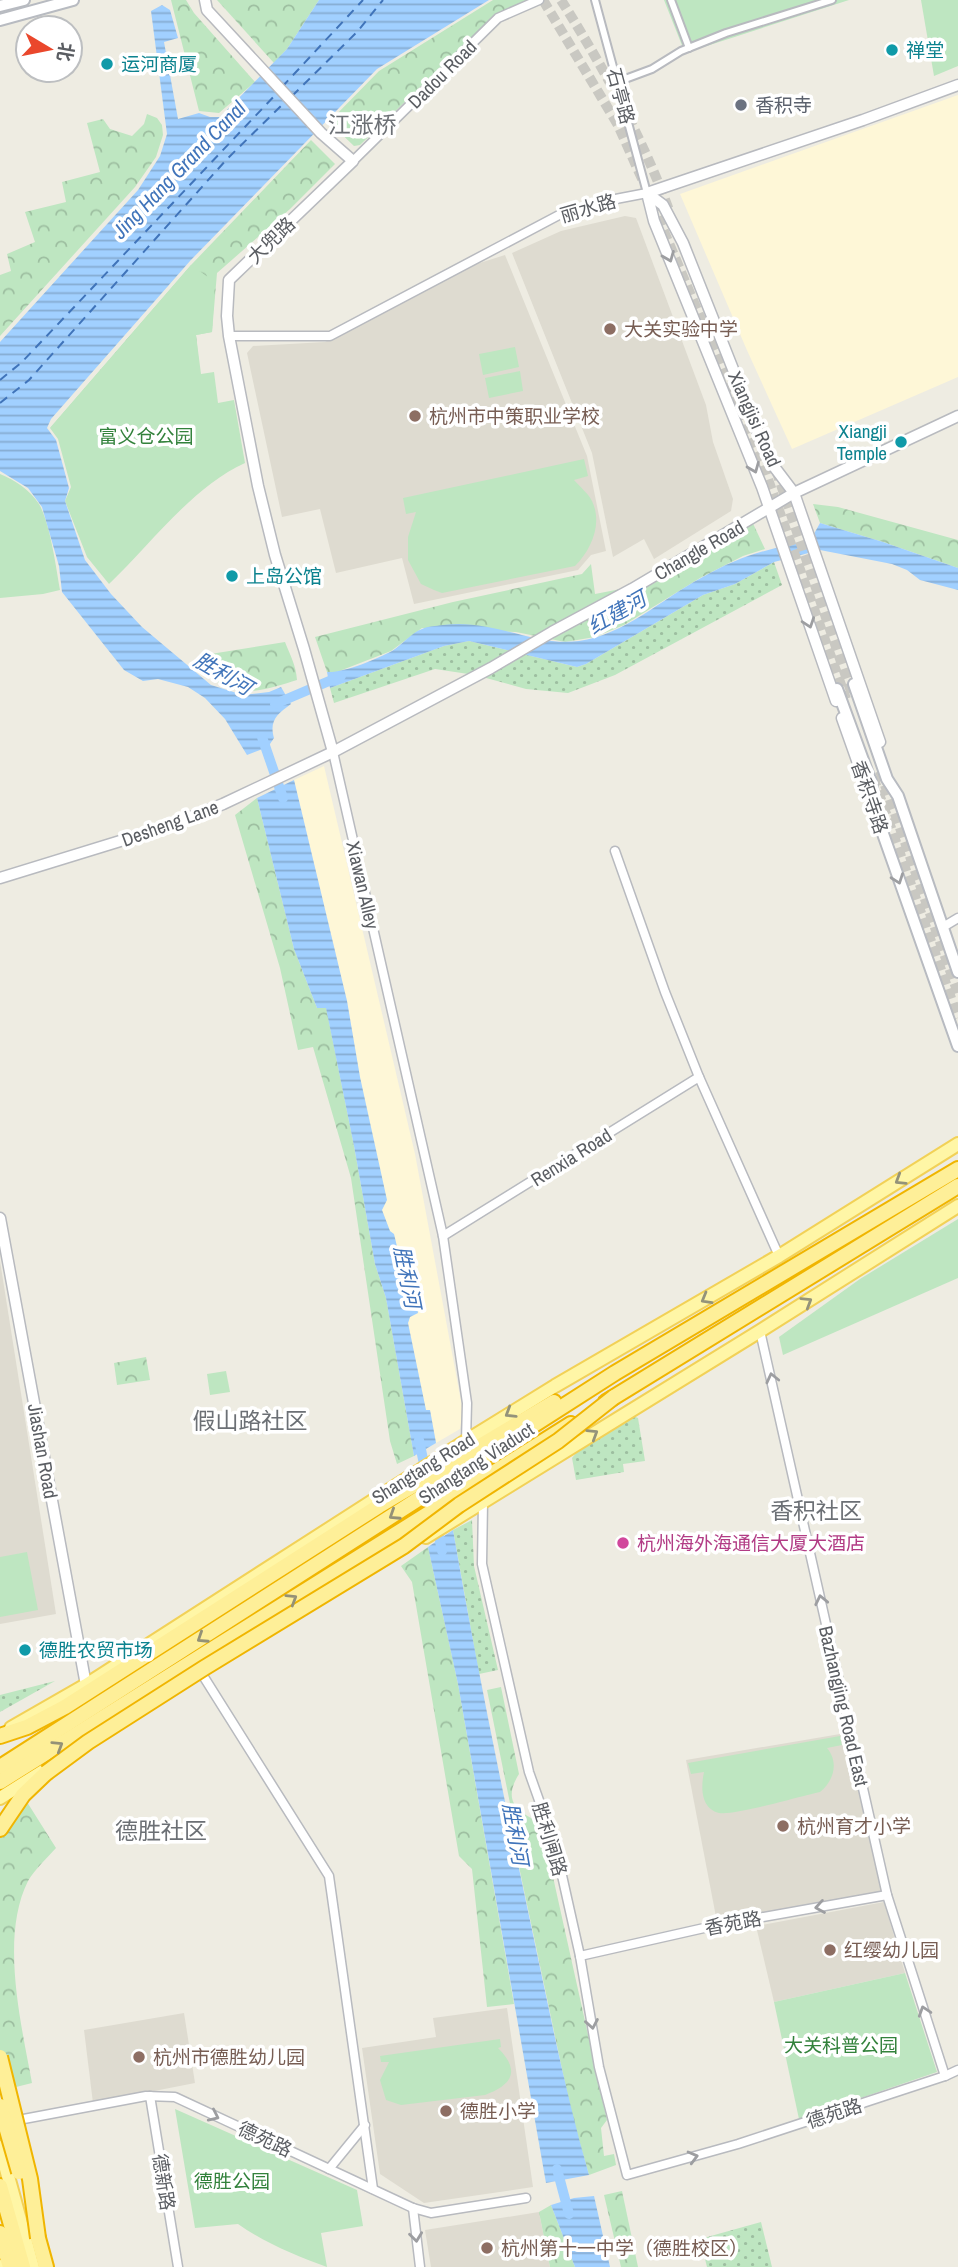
<svg xmlns="http://www.w3.org/2000/svg" width="958" height="2267" font-family="'Archivo Narrow','Noto Sans SC',sans-serif">
<defs>
<pattern id="grass-dots" width="8" height="8" patternUnits="userSpaceOnUse" patternTransform="scale(1.75)"><rect width="8" height="8" fill="#bee6c1"/><path d="M2 2h.1M6 6h.1" fill="none" stroke="#9dbea0" stroke-width="1.8" stroke-linecap="round"/></pattern>
<pattern id="forest-crowns" width="20" height="18" patternUnits="userSpaceOnUse" patternTransform="scale(1.75)"><rect width="20" height="18" fill="#bee6c1"/><path d="M2 6a3 3 0 1 1 6 0M12 15a3 3 0 1 1 6 0" fill="none" stroke="#9dbea0"/></pattern>
<pattern id="water-rules" width="6" height="5" patternUnits="userSpaceOnUse" patternTransform="scale(1.75)"><rect width="6" height="5" fill="#a1d0ff"/><path d="M0 2.5h6" fill="none" stroke="#86acd2"/></pattern>
</defs>
<rect width="100%" height="100%" fill="#eeece2"/>
<g fill="#fef7d7">
<path d="M958,95V377L792,449L746,348L680,194Z"/>
<path d="M324,766L415,1154L463,1412L460,1429L436,1443L430,1410L426,1411L408,1323L410,1317L402,1267L382,1210L347,1001L294,780Z"/>
</g>
<g fill="#dedbd0">
<path d="M625,216L636,218L706,405L713,442L733,499L731,511L654,559L644,539L613,557L592,453L512,253L561,231Z"/>
<path d="M505,255L587,456L606,551L591,555L578,570L414,604L402,558L336,573L320,509L282,517L247,353L253,346L325,342L467,267Z"/>
<path d="M0,1261L56,1614L0,1624Z"/>
<path d="M846,1733L882,1892L717,1922L686,1760Z"/>
<path d="M884,1902L905,1973L774,2002L756,1926Z"/>
<path d="M507,2008L533,2187L424,2203L380,2174L362,2048L436,2037L433,2018Z"/>
<path d="M184,2013L195,2083L93,2103L84,2030Z"/>
<path d="M539,2212L550,2267H431L425,2230Z"/>
</g>
<g fill="url(#grass-dots)">
<path d="M774,562L782,585L615,675L568,693L526,689L475,675L435,669L334,703L330,688L444,646L469,641L577,667L586,664L703,595L735,584Z"/>
<path d="M633,1416L638,1418L645,1461L623,1464L624,1472L576,1480L572,1458L577,1452Z"/>
<path d="M472,1520L474,1566L498,1670L479,1674L453,1530Z"/>
<path d="M55,1681L0,1712V1695Z"/>
<path d="M761,2222L772,2267H707L700,2239Z"/>
</g>
<g fill="url(#forest-crowns)">
<path d="M171,0H186L194,13L255,82L219,113L199,111Z"/>
<path d="M217,0H319L287,49L274,63Z"/>
<path d="M493,0H530L498,14L489,21L360,145L354,146L329,122L379,71Z"/>
<path d="M147,114L157,118L162,125L163,135L156,157L135,187L0,336V275L11,271L7,254L35,242L25,212L66,202L62,182L100,172L87,123L103,119L110,129L132,136L144,124Z"/>
<path d="M311,140L335,164L290,209L217,273L212,332L196,335L199,365L50,428L191,265Z"/>
<path d="M813,504L838,507L958,540V568L883,542L820,523Z"/>
<path d="M749,515L765,549L743,556L700,578L624,625L595,637L565,642L516,632L422,628L391,651L337,672H327L315,637L453,602L582,574L591,564L595,594L636,586Z"/>
<path d="M285,642C290,655 296,665 297,680C274,687 245,698 222,685C212,680 204,665 198,656Z"/>
<path d="M257,798L294,949L317,1008L326,1007L354,1146L375,1264L386,1298L414,1456L397,1464L390,1441L351,1178L313,1047L298,1050L280,968L235,815Z"/>
<path d="M146,1357L150,1380L117,1385L114,1363Z"/>
<path d="M428,1547L458,1684L514,2004L487,2007L472,1869L459,1856L412,1582L401,1566Z"/>
<path d="M501,1687L519,1774C502,1801 517,1812 541,1823L607,2120L601,2128L604,2156L614,2154L616,2165L589,2175L572,2116L511,1829L515,1828L487,1690Z"/>
<path d="M27,1802L56,1848C47,1858 35,1869 28,1881C0,1937 21,2023 32,2083L8,2089L0,2063V1817Z"/>
<path d="M622,2191L638,2267H621L604,2195Z"/>
<path d="M551,2205L575,2267H550L539,2212Z"/>
</g>
<g fill="#bee6c1">
<path d="M664,0H849L685,53Z"/>
<path d="M921,0H958V66L934,76Z"/>
<path d="M191,265L215,282L212,332L196,335L201,374L214,372L218,403L234,400L245,463C192,487 150,545 109,584L87,557L65,501L71,487L58,439L50,428Z"/>
<path d="M515,347L519,367L483,375L479,354Z"/>
<path d="M520,371L523,391L489,398L485,378Z"/>
<path d="M584,459L588,476L574,480C580,487 588,493 592,501C603,524 591,550 575,566L442,593L434,590L421,584L408,560V537L416,512L406,514L403,498Z"/>
<path d="M0,474C15,480 30,490 39,504C50,523 56,567 60,590L43,594L0,598Z"/>
<path d="M958,1219V1278L783,1355L779,1337L860,1279Z"/>
<path d="M226,1371L230,1392L210,1395L207,1374Z"/>
<path d="M27,1552L38,1610L0,1617V1557Z"/>
<path d="M840,1736L842,1745L827,1748C839,1762 834,1781 820,1792C801,1796 734,1816 719,1813C700,1808 701,1786 704,1772L691,1774L688,1763Z"/>
<path d="M905,1973L937,2072L799,2119L774,2002Z"/>
<path d="M500,2039L501,2047L498,2048C521,2071 512,2085 485,2095L401,2105L386,2100L380,2080L389,2062H381L380,2056Z"/>
<path d="M175,2109L357,2190L363,2226L321,2233L327,2267C296,2256 265,2243 238,2224L195,2228Z"/>
</g>
<g fill="url(#water-rules)">
<path d="M319,0H489L377,69L190,261L51,419L47,428L56,440L69,488L65,501L85,560L111,594L142,627L211,685L243,695L269,692L281,687L291,704C277,714 269,721 274,738L268,747L247,755L225,719L205,698L188,687L158,679L143,681L124,670L62,592L59,566L42,507L28,488L0,471V342L138,190L160,156L167,134L151,11L162,5L170,10L178,38L164,42L178,119L199,113L210,117H220L287,49Z"/>
<path d="M820,523L883,542L958,568V590L920,580L907,570L892,564L820,550L774,562L735,584L703,595L586,664L577,667L469,641L444,646L330,688L327,672C344,673 377,659 392,651C402,645 411,633 422,629C428,626 436,626 443,625C492,618 535,647 579,641C624,635 662,599 701,578C740,556 766,549 810,541Z"/>
<path d="M294,780L347,1001L360,1077L387,1200L382,1210L390,1231L394,1234L402,1267L411,1268L418,1313L410,1317L408,1323L426,1410H430L436,1443L414,1456L386,1298L375,1264L354,1146L326,1008H317L294,949L257,798Z"/>
<path d="M453,1530C475,1658 501,1784 528,1911C547,1999 564,2088 589,2175L546,2183L458,1684L428,1547Z"/>
<path d="M594,2196L610,2267H575L551,2205L574,2198Z"/>
</g>
<g fill="none" stroke-linecap="round" stroke-linejoin="round">
<g stroke="#a1d0ff" stroke-width="10">
<path d="M275,704L341,676"/>
<path d="M262,737L283,798"/>
<path d="M419,1440L442,1551"/>
<path d="M557,2169L569,2214"/>
</g>
<g stroke="#4074ba" stroke-width="2" stroke-dasharray="9 7" stroke-linecap="butt">
<path d="M282,87L363,0"/>
<path d="M292,96L357,32L383,0"/>
<path d="M0,380L22,362L279,91"/>
<path d="M0,403L29,380L227,159L285,102"/>
</g>
<g stroke="#c9c8c2" stroke-width="10" stroke-dasharray="10 5" stroke-linecap="butt">
<path d="M543,0L618,125L643,181"/>
<path d="M561,0C603,67 643,138 670,213"/>
<path d="M652,203L765,471L846,699"/>
<path d="M776,470L853,697"/>
<path d="M880,771L958,993"/>
<path d="M873,777L958,1018"/>
</g>
<g stroke="#b8babf" stroke-width="10">
<g id="pedestrian">
<path d="M595,0L647,193"/>
<path d="M671,0L689,48"/>
<path d="M617,82L652,69L681,51L726,33L832,0"/>
</g>
</g>
<g stroke="#b8babf" stroke-width="11">
<g id="minor">
<path d="M353,161L498,18L539,0"/>
<path d="M229,336H330L559,215L600,202L647,193"/>
<path d="M333,752L443,1236L467,1403L466,1441"/>
<path d="M615,851L665,992L699,1077L779,1256"/>
<path d="M943,927L958,918"/>
<path d="M443,1236L699,1077"/>
<path d="M760,1331L887,1895L945,2076"/>
<path d="M483,1502L482,1564L529,1772L552,1837L559,1862L580,1956L599,2067L627,2175L738,2144L945,2076L958,2070"/>
<path d="M202,1674L329,1876L373,2189"/>
<path d="M580,1956L713,1926L887,1895"/>
<path d="M150,2096L178,2267"/>
<path d="M13,2121L146,2096L175,2097L413,2208L431,2213L526,2198"/>
<path d="M329,2169L365,2125"/>
<path d="M413,2208L420,2267"/>
</g>
</g>
<g stroke="#b8babf" stroke-width="13">
<g id="tertiary">
<path d="M205,0L207,10L321,133L353,161L229,280L227,316L229,336L258,486L275,555L304,649L333,752"/>
<path d="M647,193L654,221L762,487L836,701"/>
<path d="M647,193L663,205L683,243L769,460L794,493L880,742"/>
<path d="M647,193L863,120L958,85"/>
<path d="M842,718L871,800"/>
<path d="M0,878L169,826L223,804L333,752L491,668L552,632L632,589L794,493L958,416"/>
<path d="M0,1218L86,1685"/>
</g>
</g>
<g stroke="#b8bbc1" stroke-width="14">
<g id="secondary">
<path d="M0,6L24,0"/>
<path d="M0,20L73,0"/>
<path d="M854,684L887,779L898,796L958,972"/>
<path d="M837,689L871,782L876,814L958,1046"/>
</g>
</g>
<g stroke="#f2d157" stroke-width="16">
<g id="primary">
<path d="M426,1537L760,1331L958,1206"/>
<path d="M11,1728L86,1685L466,1441L555,1386L779,1256L958,1144"/>
<path d="M0,1798L43,1771"/>
<path d="M0,2147L33,2267"/>
<path d="M0,2266V2267"/>
</g>
</g>
<g stroke="#f0b500" stroke-width="18">
<g id="trunk">
<path d="M606,1402L958,1186"/>
<path d="M0,1736L27,1727L65,1707L379,1506L554,1402"/>
<path d="M0,1767L615,1373L958,1169"/>
<path d="M0,1782L571,1424"/>
<path d="M0,1829L23,1795L46,1773"/>
<path d="M0,2186L23,2267"/>
<path d="M0,2233L10,2267"/>
<path d="M38,2238L46,2267"/>
</g>
</g>
<use href="#pedestrian" stroke="#fff" stroke-width="6"/>
<use href="#minor" stroke="#fff" stroke-width="8"/>
<use href="#tertiary" stroke="#fff" stroke-width="10"/>
<use href="#secondary" stroke="#fff" stroke-width="10"/>
<use href="#primary" stroke="#fff6a6" stroke-width="12"/>
<use href="#trunk" stroke="#feef98" stroke-width="14"/>
<g stroke="#f0b500" stroke-width="18" stroke-linecap="butt">
<g id="trunk-bridge">
<path d="M46,1773L88,1742L204,1668L404,1546L459,1505L558,1441L614,1397"/>
<path d="M0,2057L30,2179L38,2238"/>
<path d="M0,2106L19,2172"/>
</g>
</g>
<use href="#trunk-bridge" stroke="#feef98" stroke-width="14"/>
</g>
<defs><path id="oneway-chevron" d="M-2-3.5L2.5 0L-2 3.5" fill="none" stroke-width="1.6" stroke-linecap="round" stroke-linejoin="round" transform="scale(1.75)"/></defs>
<g stroke="#9d9ea1">
<use href="#oneway-chevron" transform="translate(669 257) rotate(68)"/>
<use href="#oneway-chevron" transform="translate(754 468) rotate(68)"/>
<use href="#oneway-chevron" transform="translate(809 623) rotate(71)"/>
<use href="#oneway-chevron" transform="translate(898 879) rotate(70)"/>
<use href="#oneway-chevron" transform="translate(772 1378) rotate(-103)"/>
<use href="#oneway-chevron" transform="translate(821 1600) rotate(-102)"/>
<use href="#oneway-chevron" transform="translate(820 1907) rotate(170)"/>
<use href="#oneway-chevron" transform="translate(924 2011) rotate(-108)"/>
<use href="#oneway-chevron" transform="translate(592 2024) rotate(80)"/>
<use href="#oneway-chevron" transform="translate(214 2116) rotate(25)"/>
<use href="#oneway-chevron" transform="translate(693 2157) rotate(-15)"/>
<use href="#oneway-chevron" transform="translate(416 2237) rotate(83)"/>
</g>
<g stroke="#94937a">
<use href="#oneway-chevron" transform="translate(900 1180) rotate(148)"/>
<use href="#oneway-chevron" transform="translate(706 1299) rotate(150)"/>
<use href="#oneway-chevron" transform="translate(807 1302) rotate(-32)"/>
<use href="#oneway-chevron" transform="translate(510 1413) rotate(148)"/>
<use href="#oneway-chevron" transform="translate(593 1434) rotate(-32)"/>
</g>
<g stroke="#949176">
<use href="#oneway-chevron" transform="translate(394 1515) rotate(147)"/>
<use href="#oneway-chevron" transform="translate(292 1599) rotate(-32)"/>
<use href="#oneway-chevron" transform="translate(202 1638) rotate(147)"/>
<use href="#oneway-chevron" transform="translate(58 1746) rotate(-32)"/>
</g>
<g fill="#0f9aa8" stroke="#fff" stroke-width="2.5">
<circle cx="892" cy="50" r="7"/>
<circle cx="107" cy="64" r="7"/>
<circle cx="901" cy="442" r="7"/>
<circle cx="232" cy="576" r="7"/>
<circle cx="25" cy="1650" r="7"/>
</g>
<circle fill="#6b7280" stroke="#fff" stroke-width="2.5" cx="741" cy="105" r="7"/>
<g fill="#8d6e63" stroke="#fff" stroke-width="2.5">
<circle cx="610" cy="329" r="7"/>
<circle cx="415" cy="416" r="7"/>
<circle cx="783" cy="1826" r="7"/>
<circle cx="830" cy="1950" r="7"/>
<circle cx="139" cy="2057" r="7"/>
<circle cx="446" cy="2111" r="7"/>
<circle cx="487" cy="2248" r="7"/>
</g>
<circle fill="#d1479c" stroke="#fff" stroke-width="2.5" cx="623" cy="1543" r="7"/>
<g text-anchor="middle" stroke-width="7" stroke-linejoin="round" paint-order="stroke">
<g font-size="19" fill="#0d838f" stroke="#fff" text-anchor="start">
<text x="906" y="57">禅堂</text>
<text x="121" y="71">运河商厦</text>
<text x="887" y="438" text-anchor="end">Xiangji<tspan x="887" dy="22">Temple</tspan></text>
<text x="246" y="583">上岛公馆</text>
<text x="39" y="1657">德胜农贸市场</text>
</g>
<g font-size="19" fill="#5b5e63" stroke="#fff">
<text transform="translate(442 74) rotate(-45)" y="7">Dadou Road</text>
<text transform="translate(621 96) rotate(75)" y="7">石亭路</text>
<text transform="translate(588 208) rotate(-16)" y="7">丽水路</text>
<text transform="translate(271 240) rotate(-44)" y="7">大兜路</text>
<text transform="translate(755 419) rotate(66)" y="7">Xiangjisi Road</text>
<text transform="translate(699 550) rotate(-30)" y="7">Changle Road</text>
<text transform="translate(870 797) rotate(71)" y="7">香积寺路</text>
<text transform="translate(170 823) rotate(-20)" y="7">Desheng Lane</text>
<text transform="translate(363 885) rotate(77)" y="7">Xiawan Alley</text>
<text transform="translate(571 1157) rotate(-32)" y="7">Renxia Road</text>
<text transform="translate(43 1451) rotate(80)" y="7">Jiashan Road</text>
<text transform="translate(476 1463) rotate(-33)" y="7">Shangtang Viaduct</text>
<text transform="translate(423 1468) rotate(-32)" y="7">Shangtang Road</text>
<text transform="translate(844 1706) rotate(77)" y="7">Bazhangjing Road East</text>
<text transform="translate(550 1839) rotate(73)" y="7">胜利闸路</text>
<text transform="translate(733 1923) rotate(-11)" y="7">香苑路</text>
<text transform="translate(834 2113) rotate(-18)" y="7">德苑路</text>
<text transform="translate(265 2139) rotate(25)" y="7">德苑路</text>
<text transform="translate(164 2182) rotate(81)" y="7">德新路</text>
</g>
<g font-size="19" fill="#5b616d" stroke="#fff" text-anchor="start">
<text x="755" y="112">香积寺</text>
</g>
<g font-size="19" fill="#785e54" stroke="#fff" text-anchor="start">
<text x="624" y="336">大关实验中学</text>
<text x="429" y="423">杭州市中策职业学校</text>
<text x="797" y="1833">杭州育才小学</text>
<text x="844" y="1957">红缨幼儿园</text>
<text x="153" y="2064">杭州市德胜幼儿园</text>
<text x="460" y="2118">德胜小学</text>
<text x="501" y="2255">杭州第十一中学（德胜校区）</text>
</g>
<g font-size="19" fill="#33823c" stroke="#fff">
<text x="146" y="443">富义仓公园</text>
<text x="841" y="2052">大关科普公园</text>
<text x="232" y="2188">德胜公园</text>
</g>
<g font-size="19" fill="#b23c85" stroke="#fff" text-anchor="start">
<text x="637" y="1550">杭州海外海通信大厦大酒店</text>
</g>
<g font-size="21" font-style="italic" fill="#4074ba" stroke="#fff">
<text transform="translate(179 170) rotate(-46)" y="7">Jing Hang Grand Canal</text>
<text transform="translate(617 613) rotate(-30)" y="7">红建河</text>
<text transform="translate(223 674) rotate(30)" y="7">胜利河</text>
<text transform="translate(407 1277) rotate(79)" y="7">胜利河</text>
<text transform="translate(515 1834) rotate(80)" y="7">胜利河</text>
</g>
<g font-size="23" fill="#6c7075" stroke="#fff">
<text x="362" y="133">江涨桥</text>
<text x="250" y="1429">假山路社区</text>
<text x="816" y="1519">香积社区</text>
<text x="161" y="1839">德胜社区</text>
</g>
</g>
<g transform="translate(49 49) rotate(100)"><circle r="33" fill="#ffffff" stroke="#bdbfc1" stroke-width="2"/>
<path d="M0-5L12 26L0 18L-12 26Z" fill="#ea472c"/>
<text y="-10" font-size="19" font-weight="bold" text-anchor="middle" fill="#5b5e63">北</text>
</g>
</svg>
